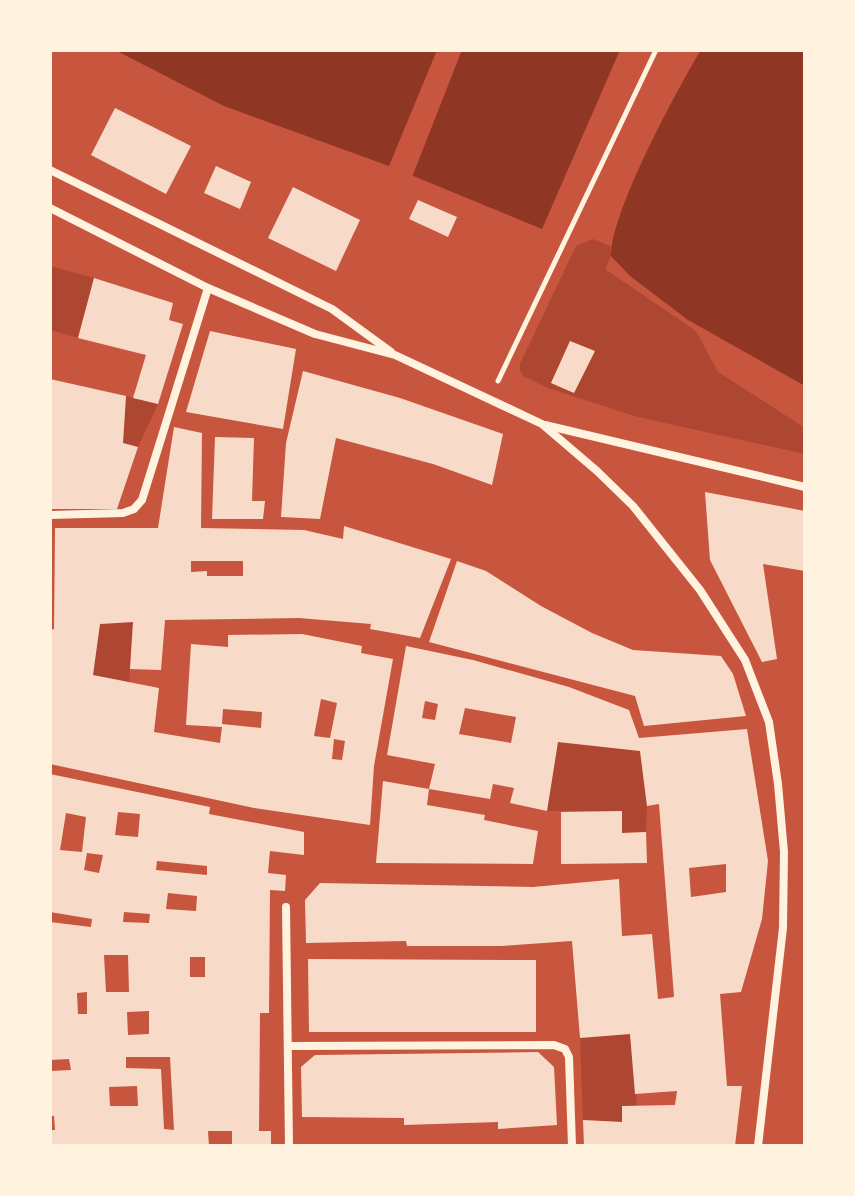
<svg xmlns="http://www.w3.org/2000/svg" width="855" height="1196" font-family="Cabin,sans-serif">
<rect width="100%" height="100%" fill="#c8553d"/>
<g fill="#ae4732" fill-rule="evenodd">
<path d="M593,239L610,246L611,256L605,269L696,331L718,372L805,428V454L634,416L548,388L523,376L520,371V364L576,246ZM570,341L594,352L574,393L551,383Z"/>
<path d="M50,266L94,278L78,338L50,330Z"/>
<path d="M126,396L158,404L138,447L123,443Z"/>
<path d="M133,622L129,682L93,675L100,624Z"/>
<path d="M558,742L640,751L647,806L646,832L622,833L621,811H547Z"/>
<path d="M630,1034L637,1106L622,1107V1122L583,1120L580,1038Z"/>
</g>
<g fill="#8f3625">
<path d="M115,50H620L542,229L389,166L224,106Z"/>
<path d="M701,50H805V386L688,320L630,276L611,256C609,216 678,87 701,50Z"/>
</g>
<path fill="#c8553d" d="M437,50H462L412,177L389,166Z"/>
<g fill="#f7dbc8" fill-rule="evenodd">
<path d="M115,108L191,146L166,194L91,155Z"/>
<path d="M216,166L251,182L240,209L204,193Z"/>
<path d="M293,187L360,220L336,271L268,238Z"/>
<path d="M418,200L457,217L448,237L409,219Z"/>
<path d="M94,278L173,303L169,320L183,324L158,404L133,398L146,355L78,338Z"/>
<path d="M210,331L296,349L283,429L186,412Z"/>
<path d="M570,341L595,351L574,393L551,383Z"/>
<path d="M303,371L400,398L503,434L492,485L433,464L336,438L320,519L281,517L286,443Z"/>
<path d="M50,379L126,396L123,443L138,447L117,509H50Z"/>
<path d="M174,427L202,433L201,528L304,530L343,539L344,526L451,559L420,638L370,629L371,624L299,618L165,620L161,670L130,669L133,622L100,624L93,675L159,688L154,732L220,743L222,727L186,725L191,644L228,647V635L302,634L362,646L361,653L393,659L374,766L370,825L254,808L50,764V630L54,629L55,528H158ZM191,561H243V576H207V571L191,572ZM321,699L337,703L330,738L314,736ZM223,709L262,712L261,728L222,724ZM334,739L345,741L342,760L332,759Z"/>
<path d="M215,437L254,438L252,501H265L263,519H212Z"/>
<path d="M705,492L805,511V571L763,564L777,659L762,662L710,560Z"/>
<path d="M457,561L486,571L541,606L592,633L633,650L721,656L733,674L746,716L644,726L635,696L429,642Z"/>
<path d="M406,646L473,660L569,687L629,710L639,738L747,729L768,861L762,919L741,992L720,994L727,1086H742L735,1146H584L583,1120L622,1122V1106L675,1105L677,1091L635,1094L630,1034L580,1038L572,941L502,946H407L406,941L306,943L305,900L320,883L533,887L619,879L622,936L652,934L658,999L674,997L659,804L647,806L640,751L558,742L547,811L510,803L514,788L493,784L490,799L429,789L435,764L387,755ZM425,701L438,704L435,720L422,718ZM465,708L516,717L511,743L459,734ZM726,864V892L691,897L689,868Z"/>
<path d="M50,774L210,807L209,814L304,832V855L270,851L268,873L286,875L285,891L270,890L269,1013H260L259,1131H271V1146H232V1131H208L209,1146H50V1130H55L54,1116H50V1071L71,1070L69,1059L50,1060V922L91,927L92,919L50,912ZM118,812L140,814L138,837L115,835ZM66,813L86,817L82,852L60,850ZM87,853L103,855L99,873L84,870ZM157,861L207,866V875L156,870ZM168,893L197,896L196,911L166,909ZM124,912L150,914L149,923L123,922ZM104,955H128L129,992H106ZM190,957H205V977H190ZM87,992V1014H78L77,993ZM149,1011V1034L128,1035L127,1012ZM126,1057H170L174,1130L164,1129L161,1069L126,1068ZM137,1086L138,1106H110L109,1087Z"/>
<path d="M383,781L429,789L427,805L485,815L484,820L538,831L533,864L376,863Z"/>
<path d="M622,811V833L646,832L647,863L561,864V812Z"/>
<path d="M308,959L536,960V1032H309Z"/>
<path d="M538,1052L554,1067L557,1125L498,1129V1122L404,1125V1118L302,1117L301,1067L315,1055Z"/>
</g>
<g fill="none" stroke-linecap="round" stroke-linejoin="round">
<path stroke="#fff3e0" stroke-width="5" d="M498,381L656,50"/>
<g stroke="#fff3e0" stroke-width="8">
<path d="M50,170L332,309L391,352"/>
<path d="M50,208L208,288L315,334L395,355L542,424L597,471L633,506L700,590L745,660L769,722L778,784L784,852L783,928L758,1146"/>
<path d="M545,425L805,487"/>
<path d="M50,515L123,513L134,509L142,500L208,288"/>
<path d="M286,907L289,1146"/>
<path d="M288,1046L554,1045L565,1049L569,1057L572,1146"/>
</g>
</g>
<rect width="855" height="1196" fill="none" stroke="#fff3e0" stroke-width="104"/>
</svg>
